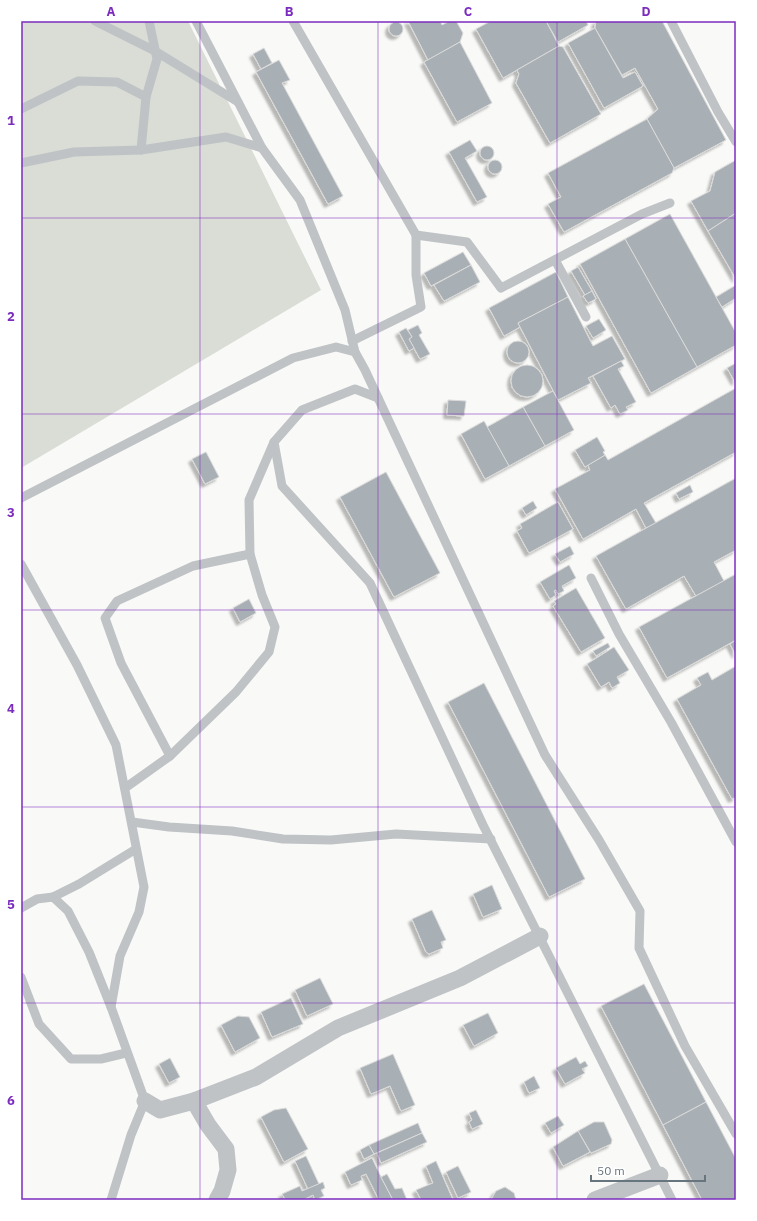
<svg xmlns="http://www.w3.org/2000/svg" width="757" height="1221" font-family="'IBM Plex Sans',sans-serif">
<defs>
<filter id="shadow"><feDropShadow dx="-3.5" dy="3.5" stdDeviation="1" flood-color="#0004"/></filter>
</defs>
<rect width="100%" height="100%" fill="#f9f9f7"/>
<path fill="#d9ddd6" d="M21,21H188L321,290L21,468Z"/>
<g fill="#a8afb5" stroke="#dadad9" filter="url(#shadow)">
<path d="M408,21H440L442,25L450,21H456L463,33L460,42L428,60Z"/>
<path d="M491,21H546L559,46L503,78L476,29Z"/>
<path d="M546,21H586L588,25L558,42Z"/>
<path d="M596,21H662L726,140L674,168L647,119L658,109L635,68L622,75L595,28Z"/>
<circle cx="396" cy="29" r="7"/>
<path d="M595,28L623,78L635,72L643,86L604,108L568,43Z"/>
<path d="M460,42L492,103L457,122L424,62Z"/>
<path d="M559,46L563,47L601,114L550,143L516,83L519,74L517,70Z"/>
<path d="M264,48L272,63L261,69L253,54Z"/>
<path d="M279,60L290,80L282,83L343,196L328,204L256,72Z"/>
<path d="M647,119L674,168L672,173L564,232L548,204L561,197L548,173Z"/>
<path d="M470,140L477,151L465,158L487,197L477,202L449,152Z"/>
<circle cx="487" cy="153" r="7"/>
<path d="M736,160V213L708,231L691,201L710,191L715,172Z"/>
<circle cx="495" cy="167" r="7"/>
<path d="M736,213V279L708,231Z"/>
<path d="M670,214L736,333V345L697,367L625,239Z"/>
<path d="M625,239L697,367L651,393L580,264Z"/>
<path d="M463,252L471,265L431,286L424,273Z"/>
<path d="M471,265L480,282L444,301L434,285Z"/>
<path d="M578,267L592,291L585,295L571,271Z"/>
<path d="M556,272L568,297L518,323L520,327L504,336L489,308Z"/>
<path d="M736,285V298L722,307L716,297Z"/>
<path d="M592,291L596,299L588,303L583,296Z"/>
<path d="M568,297L593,346L612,336L625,359L588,378L591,383L558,400L518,323Z"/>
<path d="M599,319L606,330L593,338L586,326Z"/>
<path d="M418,325L422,333L419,335L430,354L420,359L409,339L412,337L408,330Z"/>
<path d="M406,328L412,337L409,339L414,348L409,351L399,332Z"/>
<circle cx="518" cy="352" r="11"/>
<path d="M621,361L624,366L618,369L636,402L626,407L628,410L620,414L615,405L611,408L593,376Z"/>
<path d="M736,363V381L735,382L727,368Z"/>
<circle cx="527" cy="381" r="16"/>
<path d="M736,388V452L644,503L656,523L646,528L636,509L583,539L555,489L590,470L588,465L605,455L608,460Z"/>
<path d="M553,391L574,430L545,446L523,407Z"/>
<path d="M448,400L466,401L464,416L447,415Z"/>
<path d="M523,407L545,446L509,466L487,427Z"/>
<path d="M484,421L509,466L485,479L461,434Z"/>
<path d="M597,437L605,451L603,452L605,455L585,467L575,450Z"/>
<path d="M206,452L219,477L205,484L192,459Z"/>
<path d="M386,472L440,573L394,597L340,497Z"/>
<path d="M736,478V550L714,562L724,581L696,596L684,576L626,609L596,556Z"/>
<path d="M690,485L693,492L679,499L676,493Z"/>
<path d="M533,501L537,508L526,515L522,508Z"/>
<path d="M558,502L573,529L529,553L517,531L522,528L520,524Z"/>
<path d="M570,546L574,554L560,562L555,554Z"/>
<path d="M569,565L576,578L562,586L564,591L558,594L556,590L554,591L556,595L550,599L540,582Z"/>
<path d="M736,574V640L667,678L639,627Z"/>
<path d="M576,588L605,638L581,652L553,606L556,604L554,601Z"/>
<path d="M249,599L256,613L240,622L233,608Z"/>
<path d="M736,640V655L730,644Z"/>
<path d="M608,643L610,647L596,656L593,651Z"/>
<path d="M614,647L629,670L617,677L620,683L612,688L609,682L601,687L587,664Z"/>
<path d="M736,666V797L732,799L677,699L701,685L697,678L708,672L712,680Z"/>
<path d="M484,683L585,879L549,897L448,702Z"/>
<path d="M492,885L502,909L483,917L473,894Z"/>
<path d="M432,910L446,940L441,942L443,948L429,954L426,952L412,919Z"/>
<path d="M320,978L333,1004L307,1016L295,990Z"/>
<path d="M644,984L706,1102L663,1125L601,1006Z"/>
<path d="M291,998L303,1024L272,1037L261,1012Z"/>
<path d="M488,1013L498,1033L474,1046L463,1025Z"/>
<path d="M238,1016L249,1017L260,1038L235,1052L221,1025Z"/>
<path d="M393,1054L415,1105L401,1111L390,1086L371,1094L360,1068Z"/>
<path d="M576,1057L580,1064L585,1061L588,1066L582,1069L585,1073L565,1084L556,1068Z"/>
<path d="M170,1058L180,1077L169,1083L159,1064Z"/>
<path d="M534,1076L540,1088L529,1093L524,1082Z"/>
<path d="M706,1102L736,1159V1200H702L663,1125Z"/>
<path d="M286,1108L308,1149L284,1162L261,1117L274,1110Z"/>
<path d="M476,1110L483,1124L472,1129L469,1122L472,1120L469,1113Z"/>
<path d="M558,1116L564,1125L551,1133L545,1123Z"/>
<path d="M594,1122H604L612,1140L611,1144L591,1153L578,1131Z"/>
<path d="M418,1123L422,1133L374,1154L369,1145Z"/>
<path d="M578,1131L590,1152L563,1166L553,1147Z"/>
<path d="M422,1133L427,1142L381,1163L377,1153Z"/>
<path d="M369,1145L374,1154L364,1159L360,1150Z"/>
<path d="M306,1156L319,1184L308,1189L295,1161Z"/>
<path d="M372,1158L381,1177L393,1200H379L366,1174L361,1176L362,1180L351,1185L345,1172Z"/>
<path d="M436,1161L453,1200H421L416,1190L433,1183L426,1166Z"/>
<path d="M458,1166L471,1192L458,1198L446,1172Z"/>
<path d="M387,1174L395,1189L402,1188L407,1200H393L381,1177Z"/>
<path d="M323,1182L325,1188L321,1190L324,1196L315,1200L313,1195L303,1200H282L285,1199L282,1194L300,1186L302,1191Z"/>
<path d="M505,1187L514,1193L516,1200H491L496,1191Z"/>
</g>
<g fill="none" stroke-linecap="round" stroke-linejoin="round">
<g stroke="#bfc3c6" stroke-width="9">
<path d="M95,21L155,51L238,102"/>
<path d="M196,21L262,148L300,200L345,310L355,352L365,370L545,755L599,840L640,911L639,948L685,1046L736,1134"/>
<path d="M293,21L416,235V275L421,307L352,341"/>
<path d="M671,21L718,112L736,142"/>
<path d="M146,97L157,59L149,21"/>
<path d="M21,109L78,81L117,82L146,97L141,150L226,137L262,148"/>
<path d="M21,163L74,152L141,150"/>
<path d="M416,235L467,242L501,288L642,214L670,203"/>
<path d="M555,260L586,317"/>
<path d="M378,398L355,389L302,410L274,442L282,486L370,583L483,825L672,1200"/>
<path d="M21,498L293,358L336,347L355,352"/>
<path d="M21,564L77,665L116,745L144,887L139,912L120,956L111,1007L145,1101L131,1135L111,1200"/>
<path d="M591,578L619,634L671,722L736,842"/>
<path d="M170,756L121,663L105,618L117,601L193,566L250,554"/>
<path d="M125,788L170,756L236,692L269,652L275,627L262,595L250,554L249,500L274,442"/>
<path d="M132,822L169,827L232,831L283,839L331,840L396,834L491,839"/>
<path d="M53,897L79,884L136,849"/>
<path d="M21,908L37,899L53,897L68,911L89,952L111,1007"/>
<path d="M21,977L39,1024L71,1059H101L126,1053"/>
</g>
<g stroke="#bfc3c6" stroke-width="17">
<path d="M145,1101L160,1110L194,1101L256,1077L338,1028L460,978L540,936"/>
<path d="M194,1101L208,1125L226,1149L228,1170L222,1191L217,1200"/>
<path d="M595,1200L660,1175"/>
</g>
</g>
<path fill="none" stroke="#7b2cbf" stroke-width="1" stroke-opacity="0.55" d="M200,21V1200M378,21V1200M557,21V1200M21,218H736M21,414H736M21,610H736M21,807H736M21,1003H736"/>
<rect width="757" height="1221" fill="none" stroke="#ffffff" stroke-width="44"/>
<path d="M591 1175v6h114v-6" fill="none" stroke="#67757e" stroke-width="2"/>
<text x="597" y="1175" font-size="12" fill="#67757e" stroke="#ffffff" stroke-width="3" paint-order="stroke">50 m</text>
<rect x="22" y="22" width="713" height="1177" fill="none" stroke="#7b2cbf" stroke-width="1.5"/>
<g font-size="13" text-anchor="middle" font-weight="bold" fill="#7b2cbf">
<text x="111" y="16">A</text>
<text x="289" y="16">B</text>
<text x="468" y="16">C</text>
<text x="646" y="16">D</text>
<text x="11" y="125">1</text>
<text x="11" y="321">2</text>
<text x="11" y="517">3</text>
<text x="11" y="713">4</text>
<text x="11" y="909">5</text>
<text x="11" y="1105">6</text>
</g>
</svg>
